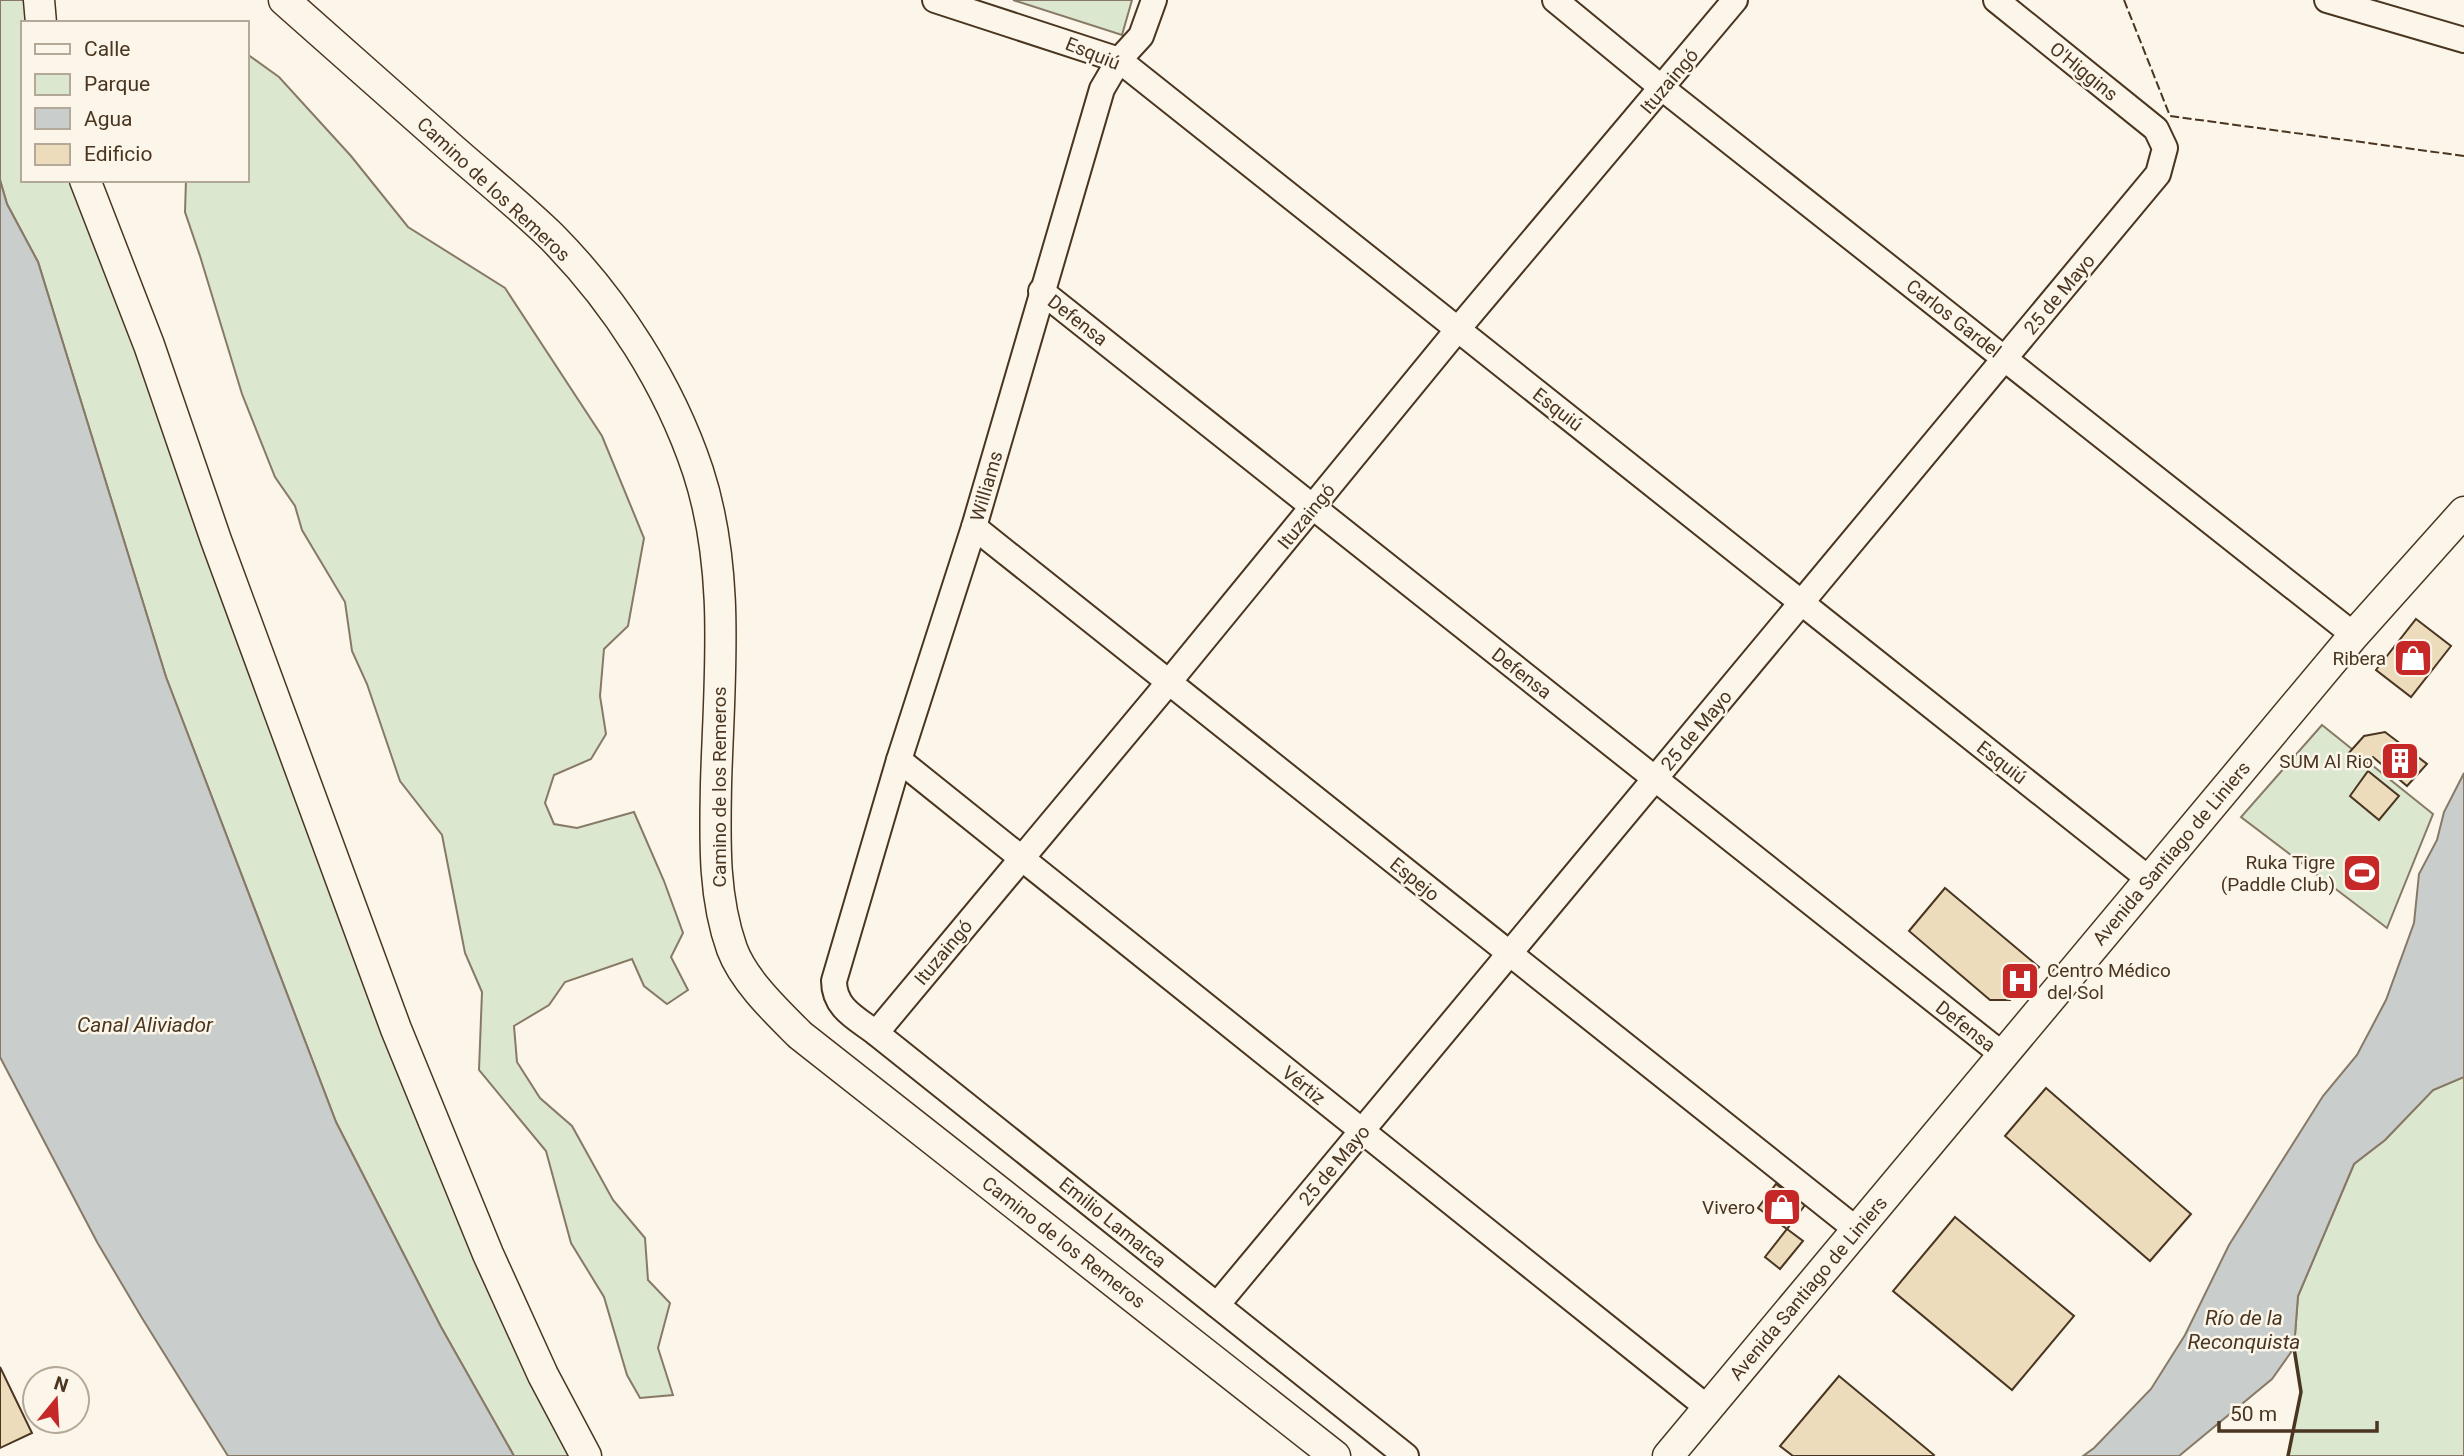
<svg xmlns="http://www.w3.org/2000/svg" width="2464" height="1456" font-family="Roboto,sans-serif">
<rect width="100%" height="100%" fill="#fbf6e9"/>
<g fill="#dce7d0" stroke="#887966" stroke-width="2">
<path d="M0,0H29V23H23V180H74L390,1046L573,1456H514L441,1327L336,1122L166,677L38,262L7,204L0,180Z"/>
<path d="M1013,0H1132L1122,35Z"/>
<path d="M247,54L279,77L351,156L408,227L505,288L602,436L644,538L628,626L604,649L600,696L606,734L591,759L554,775L545,803L554,824L577,828L634,812L664,881L683,933L671,957L688,990L667,1004L644,986L632,959L565,982L549,1005L514,1026L517,1062L540,1098L572,1126L613,1200L645,1238L648,1280L670,1303L658,1348L673,1395L640,1398L627,1375L604,1297L571,1243L546,1151L479,1070L482,992L465,953L442,835L400,781L367,684L352,651L345,602L302,530L295,506L275,477L242,394L200,256L185,212L186,180H247Z"/>
<path d="M2322,725L2433,814L2387,928L2241,817Z"/>
<path d="M2464,1077V1456H2288L2301,1392L2294,1348L2298,1296L2354,1164L2385,1140L2433,1090Z"/>
</g>
<g fill="#c9cecd" stroke="#887966" stroke-width="2">
<path d="M0,180L7,204L38,262L166,677L336,1122L441,1327L514,1456H228L142,1318L97,1242L0,1057Z"/>
<path d="M2464,773V1077L2433,1090L2385,1140L2354,1164L2298,1296L2294,1348L2272,1379L2179,1456H2083L2094,1448L2151,1389L2185,1335L2229,1245L2323,1096L2357,1055L2386,1000L2414,923L2419,874L2437,840L2444,812Z"/>
</g>
<g fill="#ecdcbc" stroke="#4a3520" stroke-width="2">
<path d="M2416,619L2451,646L2411,697L2376,670Z"/>
<path d="M2385,732L2427,764L2407,786L2373,757L2361,769L2347,755L2364,736Z"/>
<path d="M2368,771L2399,796L2379,820L2350,796Z"/>
<path d="M1945,888L2039,967L2010,1000H1990L1909,931Z"/>
<path d="M2046,1088L2191,1214L2150,1261L2005,1136Z"/>
<path d="M1776,1184L1805,1205L1787,1229L1758,1208Z"/>
<path d="M1955,1217L2074,1316L2012,1390L1893,1291Z"/>
<path d="M1787,1229L1803,1241L1780,1269L1765,1257Z"/>
<path d="M0,1367L32,1433L0,1448Z"/>
<path d="M1839,1376L1934,1455L1933,1456H1793L1780,1446Z"/>
</g>
<g fill="none" stroke-linecap="round" stroke-linejoin="round">
<g stroke="#4a3520" stroke-width="28">
<g id="minor">
<path d="M935,0L1119,60L2149,879"/>
<path d="M1154,0L1141,36L1119,60L1102,89L974,527L899,760L834,981C834,1008 856,1018 876,1033L1406,1456"/>
<path d="M1555,0L1662,88L2354,635"/>
<path d="M2327,0L2464,40"/>
<path d="M1041,291L2003,1055"/>
<path d="M974,527L1857,1230"/>
<path d="M899,760L1708,1408"/>
<path d="M876,1033L1169,682L1458,329L1735,0"/>
<path d="M1217,1305L2158,174L2165,148L2156,129L1996,0"/>
</g>
</g>
<g stroke="#4a3520" stroke-width="33">
<g id="major">
<path d="M39,0L41,23"/>
<path d="M284,0C339,49 395,98 450,147C484,177 520,206 552,237C616,302 669,384 698,471C731,572 719,679 716,784C715,839 713,896 732,949C744,981 776,1011 800,1035L1335,1456"/>
<path d="M85,180L149,345L216,540L396,1029L488,1254L543,1375L586,1456"/>
<path d="M1668,1456L2354,635L2464,512"/>
</g>
</g>
<use href="#minor" stroke="#fbf6e9" stroke-width="24"/>
<use href="#major" stroke="#fbf6e9" stroke-width="30"/>
<path stroke="#4a3520" stroke-width="2" stroke-dasharray="9 3.5" stroke-linecap="butt" d="M2124,0L2170,116L2464,156"/>
<path stroke="#4a3520" stroke-width="3.5" d="M2288,1456L2301,1392L2294,1348"/>
</g>
<defs>
<g id="shop-square" transform="scale(2.0125)"><rect x="-9" y="-9" width="18" height="18" rx="4" fill="#c62828" stroke="#fbf6e9"/><path d="M-5-2.5h2.3a2.7 3.5 0 0 1 5.4 0H5L5.5 6h-11ZM-1.5-2.5h3a1.5 2.3 0 0 0-3 0Z" fill="#fff"/></g>
<g id="building-square" transform="scale(2.0125)"><rect x="-9" y="-9" width="18" height="18" rx="4" fill="#c62828" stroke="#fbf6e9"/><path d="M-4-6H4V6H1V3H-1V6H-4ZM-2.5-4.3h1.7v1.8h-1.7ZM.8-4.3h1.7v1.8H.8ZM-2.5-1h1.7V.8h-1.7ZM.8-1h1.7V.8H.8Z" fill="#fff"/></g>
<g id="stadium-square" transform="scale(2.0125)"><rect x="-9" y="-9" width="18" height="18" rx="4" fill="#c62828" stroke="#fbf6e9"/><path d="M0-5a6.5 5 0 1 0 0 10a6.5 5 0 1 0 0-10ZM-3.5-1.8h7v3.6h-7Z" fill="#fff"/></g>
<g id="hospital-square" transform="scale(2.0125)"><rect x="-9" y="-9" width="18" height="18" rx="4" fill="#c62828" stroke="#fbf6e9"/><path d="M-5-5h3v3.5h4V-5h3V5h-3V1.5h-4V5h-3Z" fill="#fff"/></g>
</defs>
<g fill-rule="evenodd">
<use href="#shop-square" x="2413" y="658"/>
<use href="#building-square" x="2400" y="761"/>
<use href="#stadium-square" x="2362" y="873"/>
<use href="#hospital-square" x="2020" y="981"/>
<use href="#shop-square" x="1782" y="1207"/>
</g>
<g text-anchor="middle" stroke-width="5" stroke-linejoin="round" paint-order="stroke">
<g font-size="19" fill="#4a3520" stroke="#fbf6e9">
<text transform="translate(1093 53) rotate(22)" y="7">Esquiú</text>
<text transform="translate(2084 71) rotate(39)" y="7">O'Higgins</text>
<text transform="translate(1669 81) rotate(-50)" y="7">Ituzaingó</text>
<text transform="translate(494 189) rotate(43)" y="7">Camino de los Remeros</text>
<text transform="translate(2059 294) rotate(-50)" y="7">25 de Mayo</text>
<text transform="translate(1954 318) rotate(38)" y="7">Carlos Gardel</text>
<text transform="translate(1078 320) rotate(38)" y="7">Defensa</text>
<text transform="translate(1558 409) rotate(38)" y="7">Esquiú</text>
<text transform="translate(986 486) rotate(-74)" y="7">Williams</text>
<text transform="translate(1306 516) rotate(-51)" y="7">Ituzaingó</text>
<text transform="translate(1522 673) rotate(38)" y="7">Defensa</text>
<text transform="translate(1696 730) rotate(-50)" y="7">25 de Mayo</text>
<text transform="translate(2002 762) rotate(38)" y="7">Esquiú</text>
<text transform="translate(719 787) rotate(-90)" y="7">Camino de los Remeros</text>
<text transform="translate(2171 853) rotate(-50)" y="7">Avenida Santiago de Liniers</text>
<text transform="translate(1415 879) rotate(39)" y="7">Espejo</text>
<text transform="translate(943 952) rotate(-50)" y="7">Ituzaingó</text>
<text transform="translate(1966 1026) rotate(38)" y="7">Defensa</text>
<text transform="translate(1304 1085) rotate(39)" y="7">Vértiz</text>
<text transform="translate(1334 1165) rotate(-50)" y="7">25 de Mayo</text>
<text transform="translate(1113 1222) rotate(39)" y="7">Emilio Lamarca</text>
<text transform="translate(1064 1242) rotate(38)" y="7">Camino de los Remeros</text>
<text transform="translate(1808 1288) rotate(-50)" y="7">Avenida Santiago de Liniers</text>
</g>
<g font-size="19" fill="#4a3520" stroke="#fbf6e9" text-anchor="end">
<text x="2386" y="665">Ribera</text>
<text x="2373" y="768">SUM Al Rio</text>
<text x="2335" y="869">Ruka Tigre<tspan x="2335" dy="22">(Paddle Club)</tspan></text>
<text x="2047" y="977" text-anchor="start">Centro Médico<tspan x="2047" dy="22">del Sol</tspan></text>
<text x="1755" y="1214">Vivero</text>
</g>
<g font-size="21" font-style="italic" fill="#4a3520" stroke="#fbf6e9">
<text x="145" y="1032">Canal Aliviador</text>
<text x="2244" y="1325">Río de la<tspan x="2244" dy="24">Reconquista</tspan></text>
</g>
</g>
<rect x="21" y="21" width="228" height="161" fill="#fbf6e9" stroke="#b4a999" stroke-width="2"/>
<rect x="35" y="44" width="35" height="10" fill="#fbf6e9" stroke="#b4a999" stroke-width="2"/>
<text x="84" y="56" font-size="21" fill="#4a3520">Calle</text>
<rect x="35" y="74" width="35" height="21" fill="#dce7d0" stroke="#b4a999" stroke-width="2"/>
<text x="84" y="91" font-size="21" fill="#4a3520">Parque</text>
<rect x="35" y="108" width="35" height="21" fill="#c9cecd" stroke="#b4a999" stroke-width="2"/>
<text x="84" y="126" font-size="21" fill="#4a3520">Agua</text>
<rect x="35" y="144" width="35" height="21" fill="#ecdcbc" stroke="#b4a999" stroke-width="2"/>
<text x="84" y="161" font-size="21" fill="#4a3520">Edificio</text>
<g transform="translate(56 1400) rotate(18)"><circle r="33" fill="#fbf6e9" stroke="#b4a999" stroke-width="2"/>
<path d="M0-5L12 26L0 18L-12 26Z" fill="#c62828"/>
<text y="-10" font-size="19" font-weight="bold" text-anchor="middle" fill="#4a3520">N</text>
</g>
<path d="M2219 1421v10h158v-10" fill="none" stroke="#4a3520" stroke-width="3.5"/>
<text x="2230" y="1421" font-size="21" fill="#4a3520" stroke="#fbf6e9" stroke-width="5" paint-order="stroke">50 m</text>
</svg>
